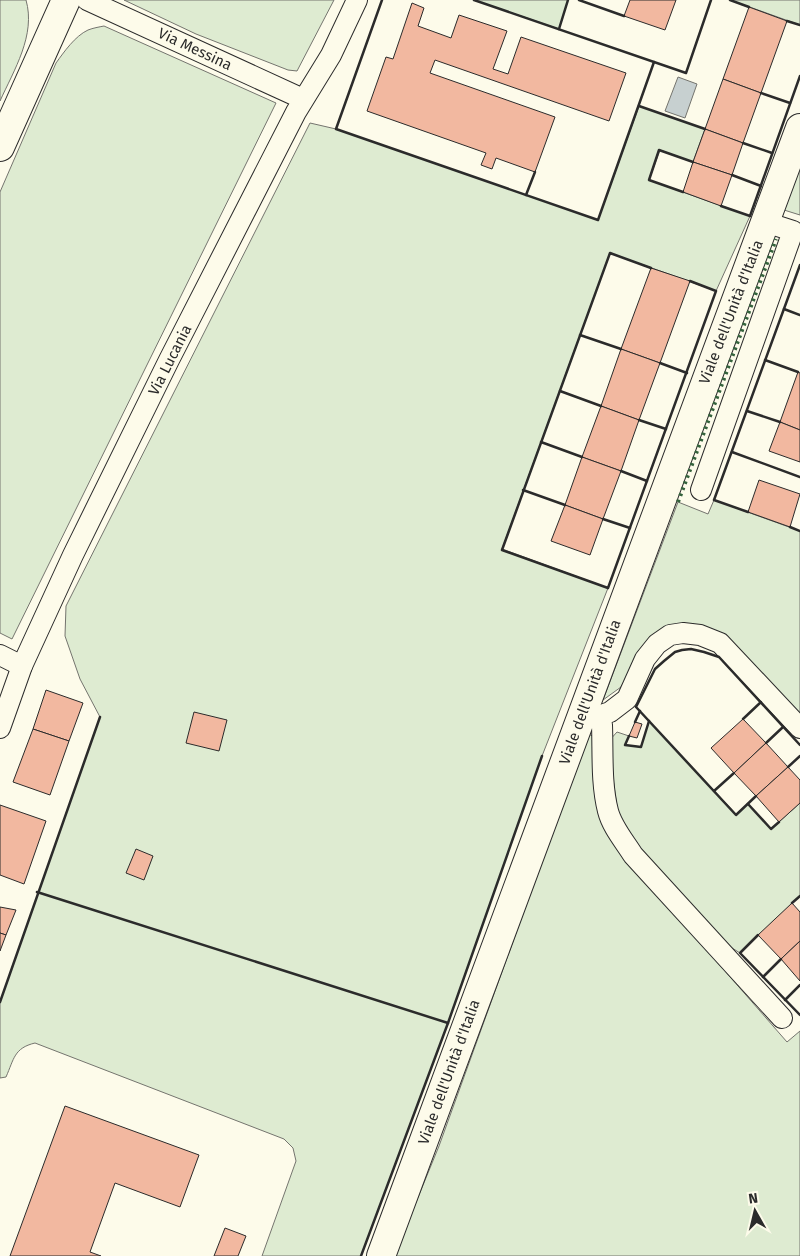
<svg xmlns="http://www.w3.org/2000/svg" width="800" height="1256" font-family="'Fira Sans',sans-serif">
<rect width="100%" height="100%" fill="#fdfbea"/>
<g fill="#deebd1" stroke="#74746e">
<path d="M0,0H26C36,35 14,70 0,101Z"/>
<path d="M124,0H334L297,71L288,70L196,34Z"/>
<path d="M474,0H568L559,29Z"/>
<path d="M730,0H800V25Z"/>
<path d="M104,26L276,103L12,639L0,633V192L56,63C64,52 75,36 88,30C93,28 99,27 104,26Z"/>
<path d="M639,106L705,129L693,162L660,150L649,180L750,216L716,291L610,253L502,549L608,588L542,756L448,1023L361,1256H262L296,1161L293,1148L284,1139L35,1043C14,1048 14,1059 6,1077L0,1078V1002L100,717L80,679L65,636L66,606L310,123L336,129L598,220Z"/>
<path d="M800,167V215L784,210Z"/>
<path d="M714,500L800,531V715L721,633L693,624L670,625L648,639L621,687L603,700L678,502L708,514Z"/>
<path d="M649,721L736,814L748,804L771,829L800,803V896L740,953L721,941L635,846L618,815L608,742L617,732L629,736L625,745L641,747Z"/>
<path d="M588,734L595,737L628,860L787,1042L800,1031V1256H394L439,1146Z"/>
</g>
<path fill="#c7d0d0" stroke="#74746e" d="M678,77L697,84L685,118L665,111Z"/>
<g fill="#f2b8a0" stroke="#2b2b2b">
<path d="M630,0H676L665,30L624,16Z"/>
<path d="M412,3L424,8L418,26L451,38L459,15L507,31L493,69L508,74L521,37L626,73L609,121L435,60L430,73L555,117L535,172L496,158L492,169L481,165L486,153L367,111L386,57L393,59Z"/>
<path d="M749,7L787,21L761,93L723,79Z"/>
<path d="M723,79L761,93L743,143L705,129Z"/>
<path d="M705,129L743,143L732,175L693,162Z"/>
<path d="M693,162L732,175L721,206L683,192Z"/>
<path d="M651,268L690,281L660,363L621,349Z"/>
<path d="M621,349L660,363L639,420L601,406Z"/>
<path d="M798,372L800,373V430L780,422Z"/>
<path d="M601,406L639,420L621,471L582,457Z"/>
<path d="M780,422L800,430V462L769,451Z"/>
<path d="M582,457L621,471L603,519L565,505Z"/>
<path d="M759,480L800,494L790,527L748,512Z"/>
<path d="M565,505L603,519L590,555L551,541Z"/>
<path d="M46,690L83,703L69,741L33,729Z"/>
<path d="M194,712L227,720L219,751L186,743Z"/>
<path d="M743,719L766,743L734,773L711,748Z"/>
<path d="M635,722L642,724L637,738L629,736Z"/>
<path d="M33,729L69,741L50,795L13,782Z"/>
<path d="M766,743L788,767L756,796L734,773Z"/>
<path d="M788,767L800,780V803L779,822L756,796Z"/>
<path d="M0,805L46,821L24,884L0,875Z"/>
<path d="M136,849L153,856L144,880L126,873Z"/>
<path d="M792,903L800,912V941L781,959L758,935Z"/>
<path d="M0,907L16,910L6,935L0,933Z"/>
<path d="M0,933L6,935L0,951Z"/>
<path d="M800,941V981L781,959Z"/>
<path d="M65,1106L199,1155L180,1207L115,1183L90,1252L101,1256H10Z"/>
<path d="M225,1228L246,1236L238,1256H214Z"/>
</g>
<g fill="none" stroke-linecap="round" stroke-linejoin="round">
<g stroke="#2b2b2b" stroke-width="22">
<g id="street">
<path d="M87,0L303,99"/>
<path d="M701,490L793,231L765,222"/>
<path d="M0,655L22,666"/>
<path d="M583,715L596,717L610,712L627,699L645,659L657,644L670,635L683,633L700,635L720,643L800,728"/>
<path d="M596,717L602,725C603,753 601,784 608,811C612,827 625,842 633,855L782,1018"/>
<path d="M0,728L22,666L73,555L169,360L296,112L331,55L357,0"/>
</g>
</g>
<g stroke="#2b2b2b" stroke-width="30">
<g id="secondary">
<path d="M0,147L66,0"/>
<path d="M381,1256L800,128"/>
</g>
</g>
<use href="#street" stroke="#fdfbea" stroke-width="20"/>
<use href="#secondary" stroke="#fdfbea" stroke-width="28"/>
<path stroke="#34623c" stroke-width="4" stroke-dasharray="2.5 4" stroke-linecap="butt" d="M678,502L776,239"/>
<g stroke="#2b2b2b" stroke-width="2.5">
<path d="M382,0L336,129L598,220L654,62"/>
<path d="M474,0L686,73L711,0"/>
<path d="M579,0L624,16"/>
<path d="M730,0L749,7"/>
<path d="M787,21L800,25"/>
<path d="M559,29L568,0"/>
<path d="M761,93L790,103"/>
<path d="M639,106L705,129"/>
<path d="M743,143L772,153"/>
<path d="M732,175L761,186"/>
<path d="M683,192L649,180L659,150L693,162"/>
<path d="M526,195L535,172"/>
<path d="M721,206L750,216L800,76"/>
<path d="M651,268L610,253L502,550L608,588L716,291L690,281"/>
<path d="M784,309L800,315"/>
<path d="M580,335L621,349"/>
<path d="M765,360L798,372"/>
<path d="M660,363L687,373"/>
<path d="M560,391L601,406"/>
<path d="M747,411L780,422"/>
<path d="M639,420L666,429"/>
<path d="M541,442L582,457"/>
<path d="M732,452L800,477"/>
<path d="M621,471L647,481"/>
<path d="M523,490L565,505"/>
<path d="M748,512L714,500L800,265"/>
<path d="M603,519L630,528"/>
<path d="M790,527L800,531"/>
<path d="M743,719L761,702"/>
<path d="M635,722L640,711"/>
<path d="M629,736L625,745L641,747L649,721"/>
<path d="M766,743L783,727"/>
<path d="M788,767L800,756"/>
<path d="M714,791L734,773"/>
<path d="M756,796L736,815L636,707L655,669L664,661L675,652L682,650L691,649L704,652L719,657L800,745"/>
<path d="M748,804L771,829L779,822"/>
<path d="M37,892L448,1023"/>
<path d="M792,903L800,896"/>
<path d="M758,935L740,953L800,1015"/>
<path d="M763,977L781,959"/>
<path d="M785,1000L800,985"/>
<path d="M0,1002L100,717"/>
<path d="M361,1256L448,1023L542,756"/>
</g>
</g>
<g text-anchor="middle" stroke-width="4" stroke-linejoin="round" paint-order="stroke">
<g font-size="15" fill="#2b2b2b" stroke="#fdfbea">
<text transform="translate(195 49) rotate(25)" y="5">Via Messina</text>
<text transform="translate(731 312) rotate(-69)" y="5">Viale dell'Unità d'Italia</text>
<text transform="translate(170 360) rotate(-63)" y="5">Via Lucania</text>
<text transform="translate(590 692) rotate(-70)" y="5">Viale dell'Unità d'Italia</text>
<text transform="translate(449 1072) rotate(-70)" y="5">Viale dell'Unità d'Italia</text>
</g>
</g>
<g transform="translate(755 1211) rotate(352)" stroke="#fdfbea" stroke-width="4" paint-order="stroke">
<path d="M0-4L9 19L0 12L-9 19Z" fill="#2b2b2b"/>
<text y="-8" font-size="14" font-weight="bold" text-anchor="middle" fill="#2b2b2b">N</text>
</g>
</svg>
